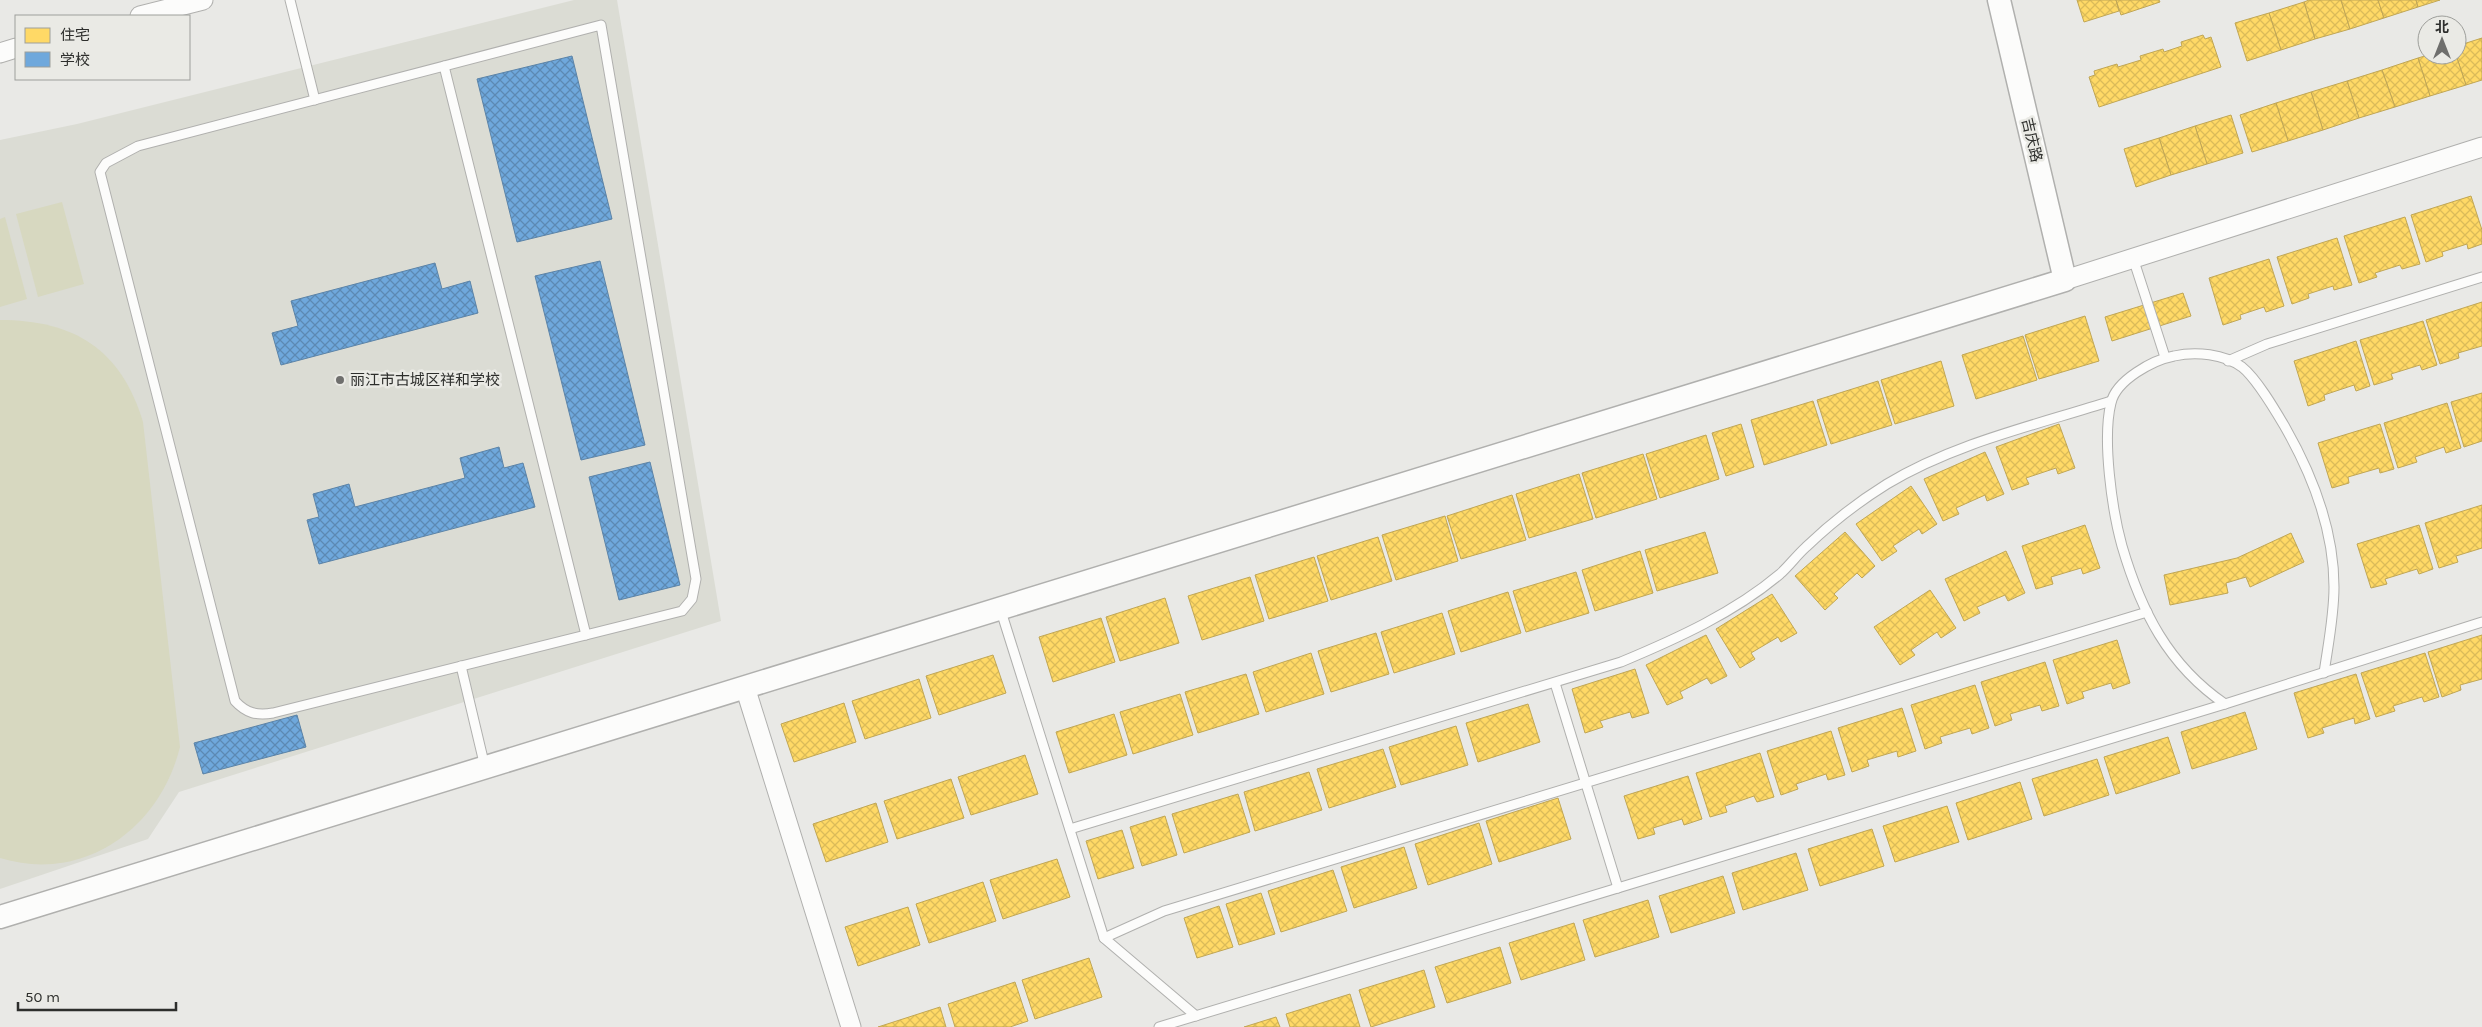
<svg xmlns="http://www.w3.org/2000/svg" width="2482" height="1027" font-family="Karla,'Noto Sans SC',sans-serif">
<defs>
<pattern id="homes-cross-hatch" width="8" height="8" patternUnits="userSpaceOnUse" patternTransform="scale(1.25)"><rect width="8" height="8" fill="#ffd966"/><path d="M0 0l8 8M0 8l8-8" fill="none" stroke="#dbbb59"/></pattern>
<pattern id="schools-cross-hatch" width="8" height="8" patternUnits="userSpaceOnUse" patternTransform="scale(1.25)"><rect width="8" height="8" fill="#6fa8dc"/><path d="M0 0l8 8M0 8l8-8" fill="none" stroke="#5c89b3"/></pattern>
</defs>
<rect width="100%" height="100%" fill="#e9e9e6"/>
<path fill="#dbdcd4" d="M574,0H617L721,621L179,792L148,839L0,889V140L77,124Z"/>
<g fill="#d7d8c0">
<path d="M62,202L84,284L38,297L16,214Z"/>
<path d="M5,217L27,299L0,307V219Z"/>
<path d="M0,320C74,320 121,349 143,422L180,747C160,828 84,884 0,858Z"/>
</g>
<g fill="url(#homes-cross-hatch)" stroke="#c0a655">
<path d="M2077,0H2116L2119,11L2084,22Z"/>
<path d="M2116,0H2159L2160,2L2121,15Z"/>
<path d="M2309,0H2341L2350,29L2315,39L2304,2Z"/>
<path d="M2341,0H2378L2384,18L2350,29Z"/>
<path d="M2378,0H2416L2418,7L2384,18Z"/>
<path d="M2416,0H2440L2418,7Z"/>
<path d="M2304,2L2315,39L2281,50L2269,13Z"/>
<path d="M2269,13L2281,50L2247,61L2235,23Z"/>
<path d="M2203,35L2205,39L2211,37L2221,67L2099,107L2089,77L2095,75L2094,71L2117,64L2118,67L2141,60L2140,56L2163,49L2164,52L2182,46L2181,42Z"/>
<path d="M2482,38V80L2466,85L2456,55L2457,46Z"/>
<path d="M2428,55H2456L2466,85L2430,96L2418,58Z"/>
<path d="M2418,58L2430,96L2395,107L2382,70Z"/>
<path d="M2382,70L2395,107L2359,118L2347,81Z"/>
<path d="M2347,81L2359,118L2323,130L2311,92Z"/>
<path d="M2311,92L2323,130L2288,141L2276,103Z"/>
<path d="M2276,103L2288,141L2252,152L2240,115Z"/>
<path d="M2231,115L2243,153L2207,164L2195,126Z"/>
<path d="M2195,126L2207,164L2171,175L2159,138Z"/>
<path d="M2159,138L2171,175L2136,187L2124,149Z"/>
<path d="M2471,196L2482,230V244L2468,249L2467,244L2442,252L2443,256L2426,262L2411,215Z"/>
<path d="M2405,217L2420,264L2402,269L2400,265L2375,273L2377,277L2359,283L2344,236Z"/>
<path d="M2337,238L2352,285L2334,290L2333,286L2308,294L2309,298L2292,304L2277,257Z"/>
<path d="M2269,259L2284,306L2266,312L2264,307L2240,315L2241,319L2223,325L2209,278Z"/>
<path d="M2183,293L2191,316L2112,341L2105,317Z"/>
<path d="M2482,302V346L2458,353L2459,358L2440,364L2426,320Z"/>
<path d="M2085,316L2099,361L2039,379L2025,335Z"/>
<path d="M2423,321L2437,365L2422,370L2420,365L2391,374L2393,379L2374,385L2360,340Z"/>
<path d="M2023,336L2037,380L1976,399L1962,355Z"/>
<path d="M2356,341L2370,386L2356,391L2354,385L2324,395L2325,400L2308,406L2294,361Z"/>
<path d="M1941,361L1954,406L1895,424L1881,380Z"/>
<path d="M1878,381L1892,425L1831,444L1817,400Z"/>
<path d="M2482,393V441L2464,447L2451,402Z"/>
<path d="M1813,401L1827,445L1764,465L1751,420Z"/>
<path d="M2447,403L2461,448L2446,453L2444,447L2415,457L2417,462L2398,468L2384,423Z"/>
<path d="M1741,424L1754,467L1726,476L1712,433Z"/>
<path d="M2059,424L2075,468L2058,474L2056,468L2026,478L2029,484L2012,490L1996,447Z"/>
<path d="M2380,424L2394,469L2380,473L2379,468L2348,477L2349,483L2332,488L2318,443Z"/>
<path d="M1706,435L1719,479L1660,498L1646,454Z"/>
<path d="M1985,452L2004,494L1987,501L1985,495L1956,508L1959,514L1943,521L1924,479Z"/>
<path d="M1643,454L1657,499L1596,518L1582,473Z"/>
<path d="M1579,474L1593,519L1529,538L1516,494Z"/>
<path d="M1911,486L1937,524L1922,534L1919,529L1893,546L1897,551L1882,561L1856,524Z"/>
<path d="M1512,495L1526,540L1461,559L1447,516Z"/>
<path d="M2482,505V548L2456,556L2458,562L2439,568L2425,523Z"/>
<path d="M1445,516L1458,561L1396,580L1382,535Z"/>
<path d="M2085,525L2100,568L2083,574L2081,568L2051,577L2053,584L2036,589L2022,546Z"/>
<path d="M2419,525L2433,569L2419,574L2417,569L2385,579L2387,584L2371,588L2357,544Z"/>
<path d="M1705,532L1718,573L1657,591L1645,550Z"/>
<path d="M1845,532L1875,566L1862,578L1857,573L1834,594L1838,598L1825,610L1795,576Z"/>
<path d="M2291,533L2304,562L2250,587L2246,577L2226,583L2228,593L2170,605L2164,575L2237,558Z"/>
<path d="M1378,537L1392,581L1331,600L1317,556Z"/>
<path d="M1640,551L1653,593L1595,611L1582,570Z"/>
<path d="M2006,551L2025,593L2008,601L2005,595L1977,607L1980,613L1964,621L1945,579Z"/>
<path d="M1314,557L1328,601L1269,619L1255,575Z"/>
<path d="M1576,572L1589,613L1526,632L1513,591Z"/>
<path d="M1250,577L1264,621L1202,640L1188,596Z"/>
<path d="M1930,590L1956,628L1941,638L1937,632L1911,650L1915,655L1900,665L1874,627Z"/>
<path d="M1508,592L1521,633L1461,652L1448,611Z"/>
<path d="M1772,594L1797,633L1781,642L1778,637L1751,653L1755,659L1740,668L1716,629Z"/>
<path d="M1165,598L1179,643L1120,661L1106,617Z"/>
<path d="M1442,613L1455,654L1394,673L1381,632Z"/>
<path d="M1101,618L1115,662L1053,682L1039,637Z"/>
<path d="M1376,633L1389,674L1331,692L1318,651Z"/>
<path d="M1706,635L1727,676L1711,684L1707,678L1680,692L1683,698L1667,705L1646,665Z"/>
<path d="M2482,635V679L2460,685L2461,690L2442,697L2428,652Z"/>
<path d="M2117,640L2130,683L2113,689L2111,683L2082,692L2084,698L2067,704L2053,660Z"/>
<path d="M1311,653L1324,694L1266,712L1253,672Z"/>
<path d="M2425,653L2439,697L2424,702L2422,697L2393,706L2395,711L2376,717L2361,673Z"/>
<path d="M993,655L1006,693L939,715L926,676Z"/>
<path d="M2045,662L2059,706L2042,711L2040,705L2010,714L2012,720L1995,726L1981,682Z"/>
<path d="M1635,669L1649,713L1632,718L1630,712L1600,721L1603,727L1585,733L1572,689Z"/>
<path d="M1246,674L1259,714L1198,733L1185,692Z"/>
<path d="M2356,674L2370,719L2355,724L2354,718L2322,728L2324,733L2308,738L2294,693Z"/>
<path d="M919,679L931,718L865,739L852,701Z"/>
<path d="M1975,685L1989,728L1972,734L1970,728L1940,737L1942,743L1925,749L1911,705Z"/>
<path d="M1180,694L1193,735L1133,754L1120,712Z"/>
<path d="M844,703L856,742L794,762L781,724Z"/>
<path d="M1528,704L1540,742L1478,762L1466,723Z"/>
<path d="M1902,708L1916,751L1898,757L1897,751L1867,760L1869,766L1852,772L1838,728Z"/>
<path d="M2245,712L2257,749L2192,769L2181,732Z"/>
<path d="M1114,714L1127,755L1069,773L1056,732Z"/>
<path d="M1456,726L1468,765L1401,785L1389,747Z"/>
<path d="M1831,731L1845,775L1828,780L1826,774L1796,784L1798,789L1781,795L1767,751Z"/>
<path d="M2168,737L2180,773L2116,794L2104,757Z"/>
<path d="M1383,749L1396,787L1329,808L1317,769Z"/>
<path d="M1760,753L1774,797L1757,802L1754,796L1725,806L1727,812L1710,817L1696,773Z"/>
<path d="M1025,755L1038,794L971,815L958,777Z"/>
<path d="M2097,759L2109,795L2044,816L2032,779Z"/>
<path d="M1309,772L1322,810L1255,831L1244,792Z"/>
<path d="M1688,776L1702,819L1684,825L1682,819L1653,828L1655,834L1638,839L1624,796Z"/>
<path d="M951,779L964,818L897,839L884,801Z"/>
<path d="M2020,782L2032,819L1968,840L1956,803Z"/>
<path d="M1238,794L1250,832L1184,853L1172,814Z"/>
<path d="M1558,798L1571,839L1499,862L1486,821Z"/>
<path d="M876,803L888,842L826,862L813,824Z"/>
<path d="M1947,806L1959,842L1895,862L1883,826Z"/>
<path d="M1165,816L1177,855L1142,866L1130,827Z"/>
<path d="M1479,823L1492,864L1428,885L1415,844Z"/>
<path d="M1872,829L1884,866L1820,886L1808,849Z"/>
<path d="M1122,830L1134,868L1098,879L1086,841Z"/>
<path d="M1404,847L1417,888L1354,908L1341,867Z"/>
<path d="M1796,853L1808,890L1743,910L1732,873Z"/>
<path d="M1057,859L1070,897L1003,919L990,880Z"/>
<path d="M1333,870L1347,911L1281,932L1268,891Z"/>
<path d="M1723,876L1735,913L1671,933L1659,896Z"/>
<path d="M983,882L996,921L929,943L916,904Z"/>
<path d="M1261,893L1275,934L1239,945L1226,904Z"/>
<path d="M1648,900L1659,937L1595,957L1583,920Z"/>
<path d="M1219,906L1233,947L1197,958L1184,918Z"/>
<path d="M908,907L920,945L858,966L845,927Z"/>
<path d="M1574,923L1585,960L1521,980L1509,943Z"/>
<path d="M1500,947L1511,983L1447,1003L1435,967Z"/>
<path d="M1089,958L1102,997L1035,1019L1022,980Z"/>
<path d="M1424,970L1435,1007L1371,1027L1359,990Z"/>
<path d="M1015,982L1028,1021L1010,1027H955L948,1004Z"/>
<path d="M1350,994L1360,1027H1290L1286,1014Z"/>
<path d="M940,1007L946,1027H878Z"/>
<path d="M1276,1017L1280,1027H1244Z"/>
</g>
<g fill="url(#schools-cross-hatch)" stroke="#5b83a7">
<path d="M572,56L612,219L517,242L477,79Z"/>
<path d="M600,261L645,445L581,460L535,276Z"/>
<path d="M435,263L442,289L470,281L478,313L281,365L272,333L298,326L291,301Z"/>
<path d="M499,447L504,468L523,463L535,507L319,564L307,520L319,517L313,494L349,484L355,507L465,478L460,458Z"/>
<path d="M650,462L680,585L619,600L589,477Z"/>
<path d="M297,715L306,747L203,774L194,743Z"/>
</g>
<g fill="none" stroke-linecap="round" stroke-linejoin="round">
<g stroke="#b0b0ae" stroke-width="11">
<g id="service">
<path d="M290,0L315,100"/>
<path d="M601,25L696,579L692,599L682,611L273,713C257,716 246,713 235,701L100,172L106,163L138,146Z"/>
<path d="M444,66L586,635"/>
<path d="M2133,258L2165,357"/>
<path d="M2228,361L2267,344L2482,277"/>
<path d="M1000,608L1104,938L1196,1016"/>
<path d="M461,666L485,767"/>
<path d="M1555,683L1618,888"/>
<path d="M2225,704C2168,665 2141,611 2122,546C2112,510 2102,439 2111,403C2116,380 2153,360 2174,356C2196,351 2224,354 2242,367C2257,379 2275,410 2285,427C2313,476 2334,530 2334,587C2334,616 2328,645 2324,673"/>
<path d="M1070,829L1621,662C1676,639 1734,613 1780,574C1789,566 1797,555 1806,547C1831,523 1858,502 1887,484C1955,443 2036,425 2111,401"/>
<path d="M1104,938L1164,911L2147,612"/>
<path d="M1159,1027L2225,704L2482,622"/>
</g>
</g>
<g stroke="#b0b0ae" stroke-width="21">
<g id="minor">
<path d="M140,16L203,0"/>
<path d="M0,53L16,48"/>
<path d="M2065,280L2482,147"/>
<path d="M745,687L851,1027"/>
</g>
</g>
<g stroke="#b0b0ae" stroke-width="25">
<path id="tertiary" d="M0,917L2065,280L1999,0"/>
</g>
<use href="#service" stroke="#fcfcfb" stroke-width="9"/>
<use href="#minor" stroke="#fcfcfb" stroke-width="19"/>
<use href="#tertiary" stroke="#fcfcfb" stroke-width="22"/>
</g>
<circle fill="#6f6f6d" stroke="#eaeae5" stroke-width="2" cx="340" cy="380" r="5"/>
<g text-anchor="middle" stroke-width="5" stroke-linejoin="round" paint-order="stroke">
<g font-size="15" fill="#2d2e2c" stroke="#eaeae5">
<text transform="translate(2032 140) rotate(77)" y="5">吉庆路</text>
</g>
<g font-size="15" fill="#2d2e2c" stroke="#eaeae5" text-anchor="start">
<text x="350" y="385">丽江市古城区祥和学校</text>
</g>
</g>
<rect x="15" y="15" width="175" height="65" fill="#eaeae5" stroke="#9e9f9b"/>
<rect x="25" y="28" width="25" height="15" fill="#ffd966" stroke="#9e9f9b"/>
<text x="60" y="40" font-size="15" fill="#2d2e2c">住宅</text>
<rect x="25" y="52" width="25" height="15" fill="#6fa8dc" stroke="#9e9f9b"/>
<text x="60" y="65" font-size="15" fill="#2d2e2c">学校</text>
<g transform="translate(2442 40)"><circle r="24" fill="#eaeae5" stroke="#9e9f9b"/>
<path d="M0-4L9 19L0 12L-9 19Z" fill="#6f6f6d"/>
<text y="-8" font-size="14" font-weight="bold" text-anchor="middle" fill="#2d2e2c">北</text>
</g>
<path d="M18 1002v8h158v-8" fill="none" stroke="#2d2e2c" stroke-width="2.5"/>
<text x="25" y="1002" font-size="15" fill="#2d2e2c" stroke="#eaeae5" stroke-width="4" paint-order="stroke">50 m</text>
</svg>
